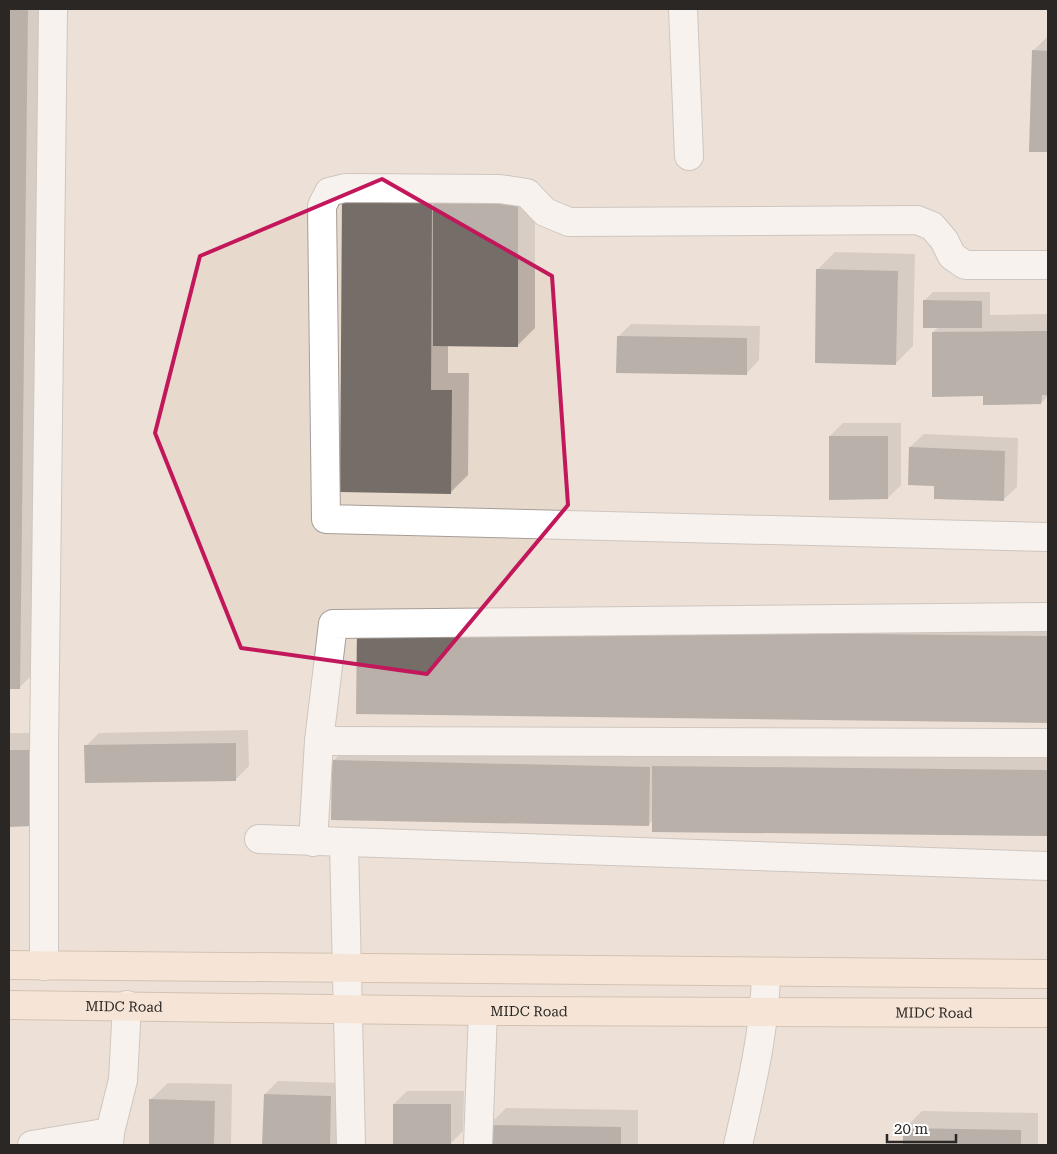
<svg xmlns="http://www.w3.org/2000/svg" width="1057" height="1154" font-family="'Roboto Serif',serif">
<rect width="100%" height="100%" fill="#f0e7e0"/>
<rect fill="#e8d9cd" x="9" y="9" width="1039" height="1136"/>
<g fill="#0003">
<path d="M9,9H45L37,670L19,688H9Z"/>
<path d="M1048,36V151L1030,150L1034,50Z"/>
<path d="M452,182H535V328L517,346L448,345V373H469L468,475L451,492L343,198Z"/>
<path d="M835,252L915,254L913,346L895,364L818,269Z"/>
<path d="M933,292H990V315L1048,314V396L1041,403L985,395L933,332L939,327L924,301Z"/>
<path d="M631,324L760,326L759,360L746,374L618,337Z"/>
<path d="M843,423H901V485L888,498L830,436Z"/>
<path d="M924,434L1018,438L1017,487L1003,500L935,485L910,447Z"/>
<path d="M1048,619V721L357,713L358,628Z"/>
<path d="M248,730L249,766L236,779L86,746L99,733Z"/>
<path d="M9,733H47L31,825H9Z"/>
<path d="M351,743L1048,753V835L653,831V820L648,825L333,761Z"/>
<path d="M278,1081L344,1083L342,1145H263L265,1094Z"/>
<path d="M168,1083L232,1084L231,1145H150V1100Z"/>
<path d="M407,1091H464L463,1131L450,1144L394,1104Z"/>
<path d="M506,1108L638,1110V1145H489V1125Z"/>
<path d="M922,1111L1038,1113V1145H904V1129Z"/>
</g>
<g fill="#756d67">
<path d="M9,9H28L20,689H9Z"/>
<path d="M1032,50L1048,51V152H1029Z"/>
<path d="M342,198L432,199L431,390H452L451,494L340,492Z"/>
<path d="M433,199H518V347L433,346Z"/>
<path d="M816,269L898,271L896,365L815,363Z"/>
<path d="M923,300L982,301V328H923Z"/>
<path d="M1048,331V395H1042L1041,404L983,405V396L932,397V332Z"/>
<path d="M617,336L747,338V375L616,373Z"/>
<path d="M829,436H888V499L829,500Z"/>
<path d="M909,447L1005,451L1004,501L934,499V486L908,485Z"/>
<path d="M357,628L1048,636V723L356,714Z"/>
<path d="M236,743V781L85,783L84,745Z"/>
<path d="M9,750H31L32,826L9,827Z"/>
<path d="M332,760L650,767L649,826L331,820Z"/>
<path d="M652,766L1048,770V836L652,832Z"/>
<path d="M264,1094L331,1096L330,1145H262Z"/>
<path d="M149,1099L215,1101L214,1145H149Z"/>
<rect x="393" y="1104" width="58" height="41"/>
<path d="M488,1125L621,1127V1145H487Z"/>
<path d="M903,1128L1021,1130V1145H903Z"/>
</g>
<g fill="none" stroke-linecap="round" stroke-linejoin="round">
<g stroke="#a59d97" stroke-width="30">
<g id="minor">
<path d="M683,9L689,156"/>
<path d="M1048,265H965L952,256L944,240L932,226L917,220L569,222L545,212L527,193L500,189L345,188L329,192L322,206L326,519L1048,537"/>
<path d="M319,741L1048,743"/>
<path d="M259,839L1048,866"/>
<path d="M313,842L319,741L333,624L1048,617"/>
<path d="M344,844L351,1145"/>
<path d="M44,966V750L53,9"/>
<path d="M32,1145L110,1132"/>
<path d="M109,1145L110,1132L123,1080L127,1005"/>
<path d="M478,1145L483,1011"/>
<path d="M738,1145C751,1087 765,1031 766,972"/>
</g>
</g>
<g stroke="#b19479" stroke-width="30">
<g id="major">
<path d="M9,965L1048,974"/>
<path id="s1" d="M9,1005L483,1011L1048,1013"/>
</g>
</g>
<use href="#minor" stroke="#fff" stroke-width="28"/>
<use href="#major" stroke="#fce2ca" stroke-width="28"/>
</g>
<path d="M0 0H1057V1154H0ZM382,179L552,276L568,505L427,674L241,648L155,433L200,256Z" fill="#f0e7e0" fill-opacity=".55" fill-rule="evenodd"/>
<path fill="none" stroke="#c2185b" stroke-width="4" stroke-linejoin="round" d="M382,179L552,276L568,505L427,674L241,648L155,433L200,256Z"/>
<g text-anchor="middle" stroke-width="5" stroke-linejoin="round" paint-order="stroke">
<g font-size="14" fill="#2a2724" stroke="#fff">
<text dy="5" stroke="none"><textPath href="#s1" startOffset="115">MIDC Road</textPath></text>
<text dy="5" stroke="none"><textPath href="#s1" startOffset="520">MIDC Road</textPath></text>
<text dy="5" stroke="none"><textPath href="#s1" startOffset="925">MIDC Road</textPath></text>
</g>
</g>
<rect width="1057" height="1154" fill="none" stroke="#2a2724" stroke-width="20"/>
<path d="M887 1134v8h69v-8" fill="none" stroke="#2a2724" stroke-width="2.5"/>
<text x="894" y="1134" font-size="15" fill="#2a2724" stroke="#ffffff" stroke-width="4" paint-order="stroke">20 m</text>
</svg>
